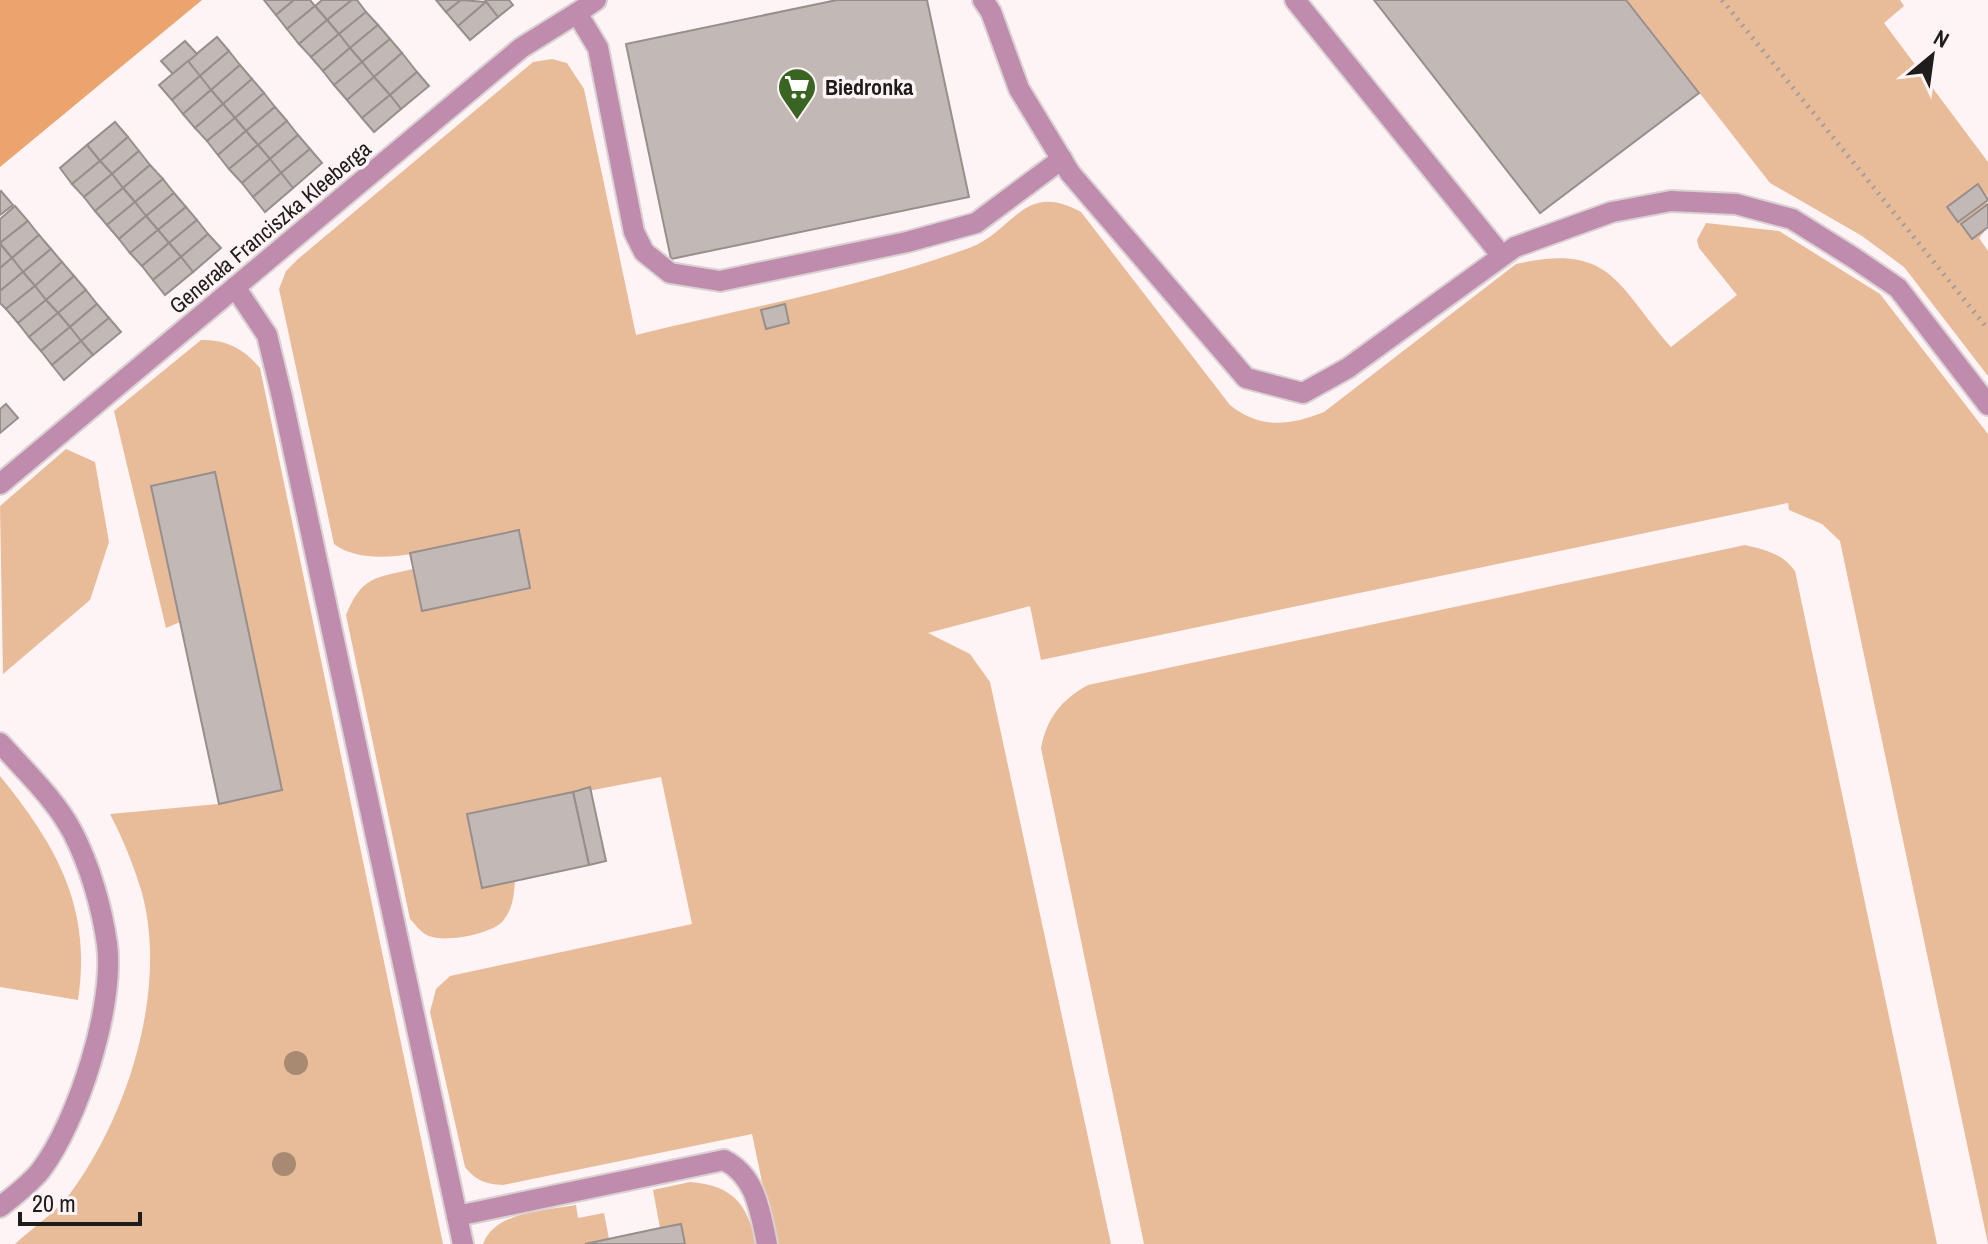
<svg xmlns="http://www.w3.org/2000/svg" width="1988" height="1244" font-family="'Archivo Narrow',sans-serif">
<rect width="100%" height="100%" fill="#fef3f5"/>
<g fill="#e9bc99">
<path d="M1627,0H1900L1904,6L1884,23L1988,162V197L1978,185L1947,207L1959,222L1988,200L1972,239L1988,227L1979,238L1988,251V376L1904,267L1862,236L1770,183Z"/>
<path d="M552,59L567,63L584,89L636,335C746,308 862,287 969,248C1015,231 1023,180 1081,212L1230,405C1260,429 1289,426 1324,412L1516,264C1612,242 1617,286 1671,347L1737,295L1699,248L1697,240L1706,223L1779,231L1880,294L1988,434V1244L1840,541L1822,524L1789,510L1788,503L1041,660L1030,606L928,633L970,654L990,682L1111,1244H775L752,1134L503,1185C486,1184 476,1181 465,1167L430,1012L436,989L450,976L692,924L661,777L467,814L482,888L515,880C514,896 513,909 502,922C490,934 445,943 429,936C421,933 416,925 410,919L346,615C362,576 375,578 413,569L422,611L530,589L520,530C469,536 378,577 334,544L279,289L286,271L298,259L533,62Z"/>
<path d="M201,340C227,340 243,348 260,368L443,1244H15C32,1228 55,1213 69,1195C128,1116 168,990 142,893C134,866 123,839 110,814L218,804L282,789L180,622L166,628L114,411Z"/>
<path d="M66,449L95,462L109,542L90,600L3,674L0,506Z"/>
<path d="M1745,545C1765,550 1782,553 1795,571L1937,1244H1144L1041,748C1047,718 1061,700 1088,685Z"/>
<path d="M0,776C56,845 92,907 78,1000L0,987Z"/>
<path d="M690,1182C733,1185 748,1205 756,1244H685L681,1224L660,1228L653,1190Z"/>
<path d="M576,1205L578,1218L604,1213L609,1239L585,1244H483C495,1211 545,1211 576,1205Z"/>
</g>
<path fill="#eba46d" d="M0,0H202L0,167Z"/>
<g fill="#c2b9b7" stroke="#988f8d" stroke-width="2">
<path d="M264,0H294L276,15Z"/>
<path d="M294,0H310L315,6L287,29L276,15Z"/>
<path d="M322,0H352L327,20L315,6Z"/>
<path d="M352,0H357L366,12L339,34L327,20Z"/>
<path d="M436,0H461L446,12Z"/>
<path d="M461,0L486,2L458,26L446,12Z"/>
<path d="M485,0H509L513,5L498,17Z"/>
<path d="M837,0H927L969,197L671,259L626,44Z"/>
<path d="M1374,0H1626L1699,93L1540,213Z"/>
<path d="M486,2L498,17L470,40L458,26Z"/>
<path d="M315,6L327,20L299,44L287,29Z"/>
<path d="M366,12L378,25L350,48L339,34Z"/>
<path d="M327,20L339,34L311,57L299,44Z"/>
<path d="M378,25L390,39L362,62L350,48Z"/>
<path d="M339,34L350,48L323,71L311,57Z"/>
<path d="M217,37L229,51L200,76L188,61Z"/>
<path d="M390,39L402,53L374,77L362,62Z"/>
<path d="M185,41L197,54L173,74L161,61Z"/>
<path d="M350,48L362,62L334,85L323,71Z"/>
<path d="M229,51L240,65L211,90L200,76Z"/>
<path d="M402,53L417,72L390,95L374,77Z"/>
<path d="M188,61L200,76L172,100L159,85Z"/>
<path d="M362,62L374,77L347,100L334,85Z"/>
<path d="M240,65L252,79L223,104L211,90Z"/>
<path d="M417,72L429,86L401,109L390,95Z"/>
<path d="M200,76L211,90L183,114L172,100Z"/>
<path d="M374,77L390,95L362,118L347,100Z"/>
<path d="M252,79L264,93L235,118L223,104Z"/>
<path d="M211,90L223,104L195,128L183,114Z"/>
<path d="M264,93L275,107L246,131L235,118Z"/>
<path d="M390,95L401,109L374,132L362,118Z"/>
<path d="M223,104L235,118L207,141L195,128Z"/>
<path d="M275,107L287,121L258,145L246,131Z"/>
<path d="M235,118L246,131L218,155L207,141Z"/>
<path d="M287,121L298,135L270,159L258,145Z"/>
<path d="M115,122L128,137L100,161L87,145Z"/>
<path d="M246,131L258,145L229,169L218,155Z"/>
<path d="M298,135L310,149L281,173L270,159Z"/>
<path d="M128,137L139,151L112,174L100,161Z"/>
<path d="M87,145L100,161L72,184L60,168Z"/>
<path d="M258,145L270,159L242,183L229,169Z"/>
<path d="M310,149L322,163L293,188L281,173Z"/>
<path d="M139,151L150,165L123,188L112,174Z"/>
<path d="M270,159L281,173L253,197L242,183Z"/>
<path d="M100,161L112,174L84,197L72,184Z"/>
<path d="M150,165L163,179L135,202L123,188Z"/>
<path d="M281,173L293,188L265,212L253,197Z"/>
<path d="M112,174L123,188L95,211L84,197Z"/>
<path d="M163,179L174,193L146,216L135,202Z"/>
<path d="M1978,184L1988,200L1958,222L1947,207Z"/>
<path d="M123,188L135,202L107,225L95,211Z"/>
<path d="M1,191L13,205L0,215V192Z"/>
<path d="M174,193L186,207L158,230L146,216Z"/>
<path d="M135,202L146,216L119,239L107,225Z"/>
<path d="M1988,204V227L1972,239L1961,224Z"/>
<path d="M15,206L28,221L0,243V219Z"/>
<path d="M186,207L197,220L169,243L158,230Z"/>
<path d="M146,216L158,230L130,253L119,239Z"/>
<path d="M197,220L208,234L181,257L169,243Z"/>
<path d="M28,221L39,235L12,258L0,243Z"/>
<path d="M158,230L169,243L142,266L130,253Z"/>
<path d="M208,234L221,248L193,272L181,257Z"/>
<path d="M39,235L51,249L23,272L12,258Z"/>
<path d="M169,243L181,257L153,280L142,266Z"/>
<path d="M0,244L12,258L0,268Z"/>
<path d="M51,249L62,262L35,286L23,272Z"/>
<path d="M181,257L193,272L165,295L153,280Z"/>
<path d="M12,258L23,272L0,291V268Z"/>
<path d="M62,262L74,276L46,300L35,286Z"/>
<path d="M23,272L35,286L6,309L0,303V291Z"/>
<path d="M74,276L86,290L58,313L46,300Z"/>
<path d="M35,286L46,300L18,323L6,309Z"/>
<path d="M86,290L97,304L70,327L58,313Z"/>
<path d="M46,300L58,313L29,337L18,323Z"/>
<path d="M97,304L109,318L81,341L70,327Z"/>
<path d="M785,304L789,323L766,329L761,310Z"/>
<path d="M58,313L70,327L41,351L29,337Z"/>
<path d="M109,318L121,332L93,355L81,341Z"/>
<path d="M70,327L81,341L52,365L41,351Z"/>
<path d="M81,341L93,355L64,380L52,365Z"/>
<path d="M6,404L18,418L0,433V409Z"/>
<path d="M215,472L282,790L219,804L151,486Z"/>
<path d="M519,530L530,588L422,611L410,553Z"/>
<path d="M590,787L606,861L589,865L573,792Z"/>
<path d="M573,792L589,865L482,888L467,814Z"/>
<path d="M681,1224L685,1244H585L660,1228Z"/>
</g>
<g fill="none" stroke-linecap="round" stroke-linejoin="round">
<g stroke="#dad1d2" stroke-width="24">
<g id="lane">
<path d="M596,0L577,13L598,48L634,232L644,252L670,273L720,281L907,242L976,223L1062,159"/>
<path d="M983,0L991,12L1019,89L1070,173L1246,378L1303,393L1348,368L1515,247L1612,212L1671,201L1736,204L1792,219L1854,258L1898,288L1988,405"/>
<path d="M1295,0L1502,256"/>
<path d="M235,287L267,335L282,397L463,1244"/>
<path d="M0,743C25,771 56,800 73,833C90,866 102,908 107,944C115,1005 78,1121 41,1170C30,1184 14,1196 0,1207"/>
<path d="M457,1216L724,1160C756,1176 760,1211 767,1244"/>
</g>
</g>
<g stroke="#dad1d2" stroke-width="24">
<path id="street" d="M0,484L521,48L577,13"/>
</g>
<path stroke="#a59d9e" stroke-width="5" stroke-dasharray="2 6" stroke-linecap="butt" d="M1722,0L1988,329"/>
<use href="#lane" stroke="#c08cad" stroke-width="20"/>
<use href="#street" stroke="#c08cad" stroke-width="20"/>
</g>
<g fill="#a88a72">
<circle cx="296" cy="1063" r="12"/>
<circle cx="284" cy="1164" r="12"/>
</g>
<defs>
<g id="supermarket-pin" transform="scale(2)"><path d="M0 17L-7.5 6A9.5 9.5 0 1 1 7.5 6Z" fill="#396421" stroke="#fef3f5"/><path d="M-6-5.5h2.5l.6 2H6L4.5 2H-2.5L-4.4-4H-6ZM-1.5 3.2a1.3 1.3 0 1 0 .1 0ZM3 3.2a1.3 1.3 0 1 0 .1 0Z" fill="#fff"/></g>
</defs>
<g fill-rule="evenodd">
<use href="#supermarket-pin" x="797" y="87"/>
</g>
<g text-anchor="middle" stroke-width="7" stroke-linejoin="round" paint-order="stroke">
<g font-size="22" font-weight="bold" fill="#1f1c1c" stroke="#fef3f5" text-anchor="start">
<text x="825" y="95">Biedronka</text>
</g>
<g font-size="22" fill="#1f1c1c" stroke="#fef3f5">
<text transform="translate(270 227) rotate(-40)" y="8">Generała Franciszka Kleeberga</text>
</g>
</g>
<g transform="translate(1932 56) rotate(29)" stroke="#fef3f5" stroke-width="6" paint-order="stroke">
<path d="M0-6L14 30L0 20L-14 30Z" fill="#1f1c1c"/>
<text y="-12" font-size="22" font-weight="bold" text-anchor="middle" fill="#1f1c1c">N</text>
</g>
<path d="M20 1212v12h120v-12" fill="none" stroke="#1f1c1c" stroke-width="4"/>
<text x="32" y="1212" font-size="24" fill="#1f1c1c" stroke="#fef3f5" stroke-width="6" paint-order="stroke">20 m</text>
</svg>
